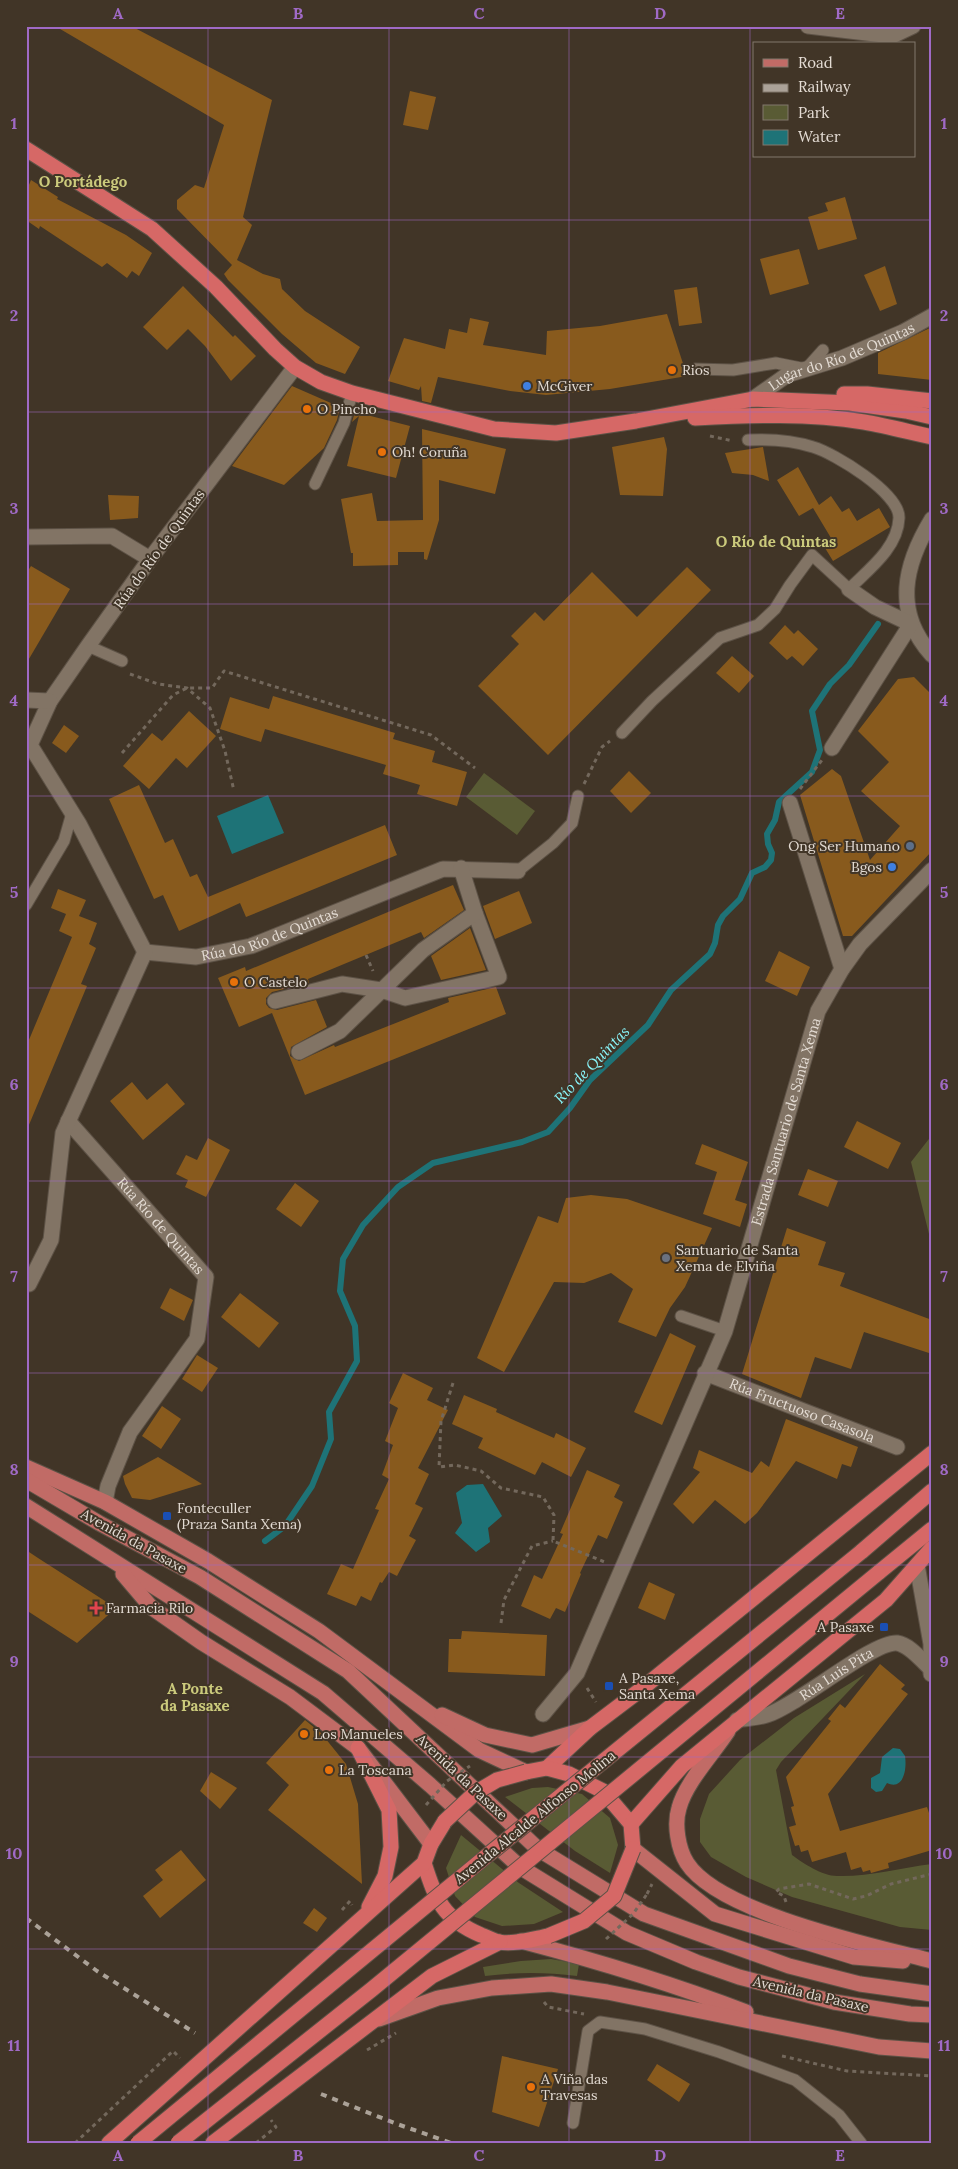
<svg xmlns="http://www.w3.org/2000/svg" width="958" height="2169" font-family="Lora,serif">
<rect width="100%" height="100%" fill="#413527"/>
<g fill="#595b34">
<path d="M484,773L535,811L517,835L466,797Z"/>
<path d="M932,1135V1246L911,1162Z"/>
<path d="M865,1674L781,1762L776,1770L792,1855C803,1863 822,1876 837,1876C868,1877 900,1868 932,1864V1930L900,1927L792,1897L746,1877L711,1857L700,1842V1819L709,1794L740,1760L794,1718Z"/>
<path d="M548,1787L582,1794L610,1818L618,1845L610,1873L575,1851L505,1797L532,1788Z"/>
<path d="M461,1835L519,1883L563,1912L534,1924L502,1926L475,1917L455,1896L446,1868Z"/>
<path d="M551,1959L579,1964L577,1976C546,1972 516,1972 485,1976L483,1967L521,1961Z"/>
</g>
<g fill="#1e7377">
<path d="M268,795L284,833L232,854L217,816Z"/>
<path d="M483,1484L502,1516L488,1528L490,1542L476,1552L455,1533L462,1523L456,1493L467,1485Z"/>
<path d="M893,1748L900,1749L905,1756C907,1768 904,1791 887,1783L882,1791L876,1792L871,1788V1778L880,1773L882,1757Z"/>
</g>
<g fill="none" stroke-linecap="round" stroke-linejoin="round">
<path stroke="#1e7377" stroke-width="6" d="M265,1541L285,1526L312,1486L331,1439L329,1412L357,1361L355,1326L340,1291L343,1259L363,1225L398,1187L433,1163L522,1142L548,1132L570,1108L590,1080L648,1025L671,990L710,954L715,943L718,925L723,916L740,899L752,873L765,867L771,860L772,853L768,844L767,834L775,820L779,802L812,772L820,750L812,711L830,684L849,665L878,624"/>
</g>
<g fill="#885a1d">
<path d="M55,26H131L272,100L243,217L252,225L237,260L263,274L280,279L282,289L305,311L360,347L345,374L316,363L282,334L228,280L224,274L232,265L177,209V200L195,185L204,188L224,125Z"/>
<path d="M410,91L436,97L428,130L403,125Z"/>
<path d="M31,180L58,197L57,199L126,235L152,253L139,276L132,271L127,278L107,263L102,267L40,226L39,229L26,220V192Z"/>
<path d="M845,197L857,239L818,250L808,217L828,211L825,203Z"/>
<path d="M799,249L809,284L770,295L760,259Z"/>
<path d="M885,266L897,304L880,311L864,275Z"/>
<path d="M183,286L233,337L235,335L256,356L231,381L205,346L188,329L167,350L143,327Z"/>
<path d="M697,287L702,323L679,326L674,290Z"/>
<path d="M667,314L687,376L610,389L546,395L510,391L438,377L431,403L422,401L421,386L419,390L388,381L404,338L445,349L449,329L467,333L470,318L489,322L483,345L546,355L547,331L600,326Z"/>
<path d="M932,327V380L878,374V353Z"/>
<path d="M292,386L340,407L337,420L324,448L284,485L232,466Z"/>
<path d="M355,412L410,426L396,478L347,466L359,416L352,422Z"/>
<path d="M422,429L506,449L495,494L439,480V520L427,560L424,559V552H398V565L353,566V553H351L341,499L372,493L377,521L423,520Z"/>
<path d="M664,437L667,449L663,496L620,495L612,447Z"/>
<path d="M763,447L769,481L753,475L732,473L725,453Z"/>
<path d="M798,467L819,505L831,496L842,512L849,508L857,521L879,508L890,527L833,561L822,543L831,538L813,508L799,516L777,480Z"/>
<path d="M108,495L139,496L138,518L110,520Z"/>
<path d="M31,566L70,589L26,664V574Z"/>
<path d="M687,567L711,590L548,755L478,686L519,644L511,636L535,612L544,621L592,572L637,617Z"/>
<path d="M785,625L794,634L798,630L818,649L803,666L792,656L787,660L769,643Z"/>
<path d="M732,656L754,676L739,693L716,673Z"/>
<path d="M914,677L932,695V851L852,936H843L800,795L832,769L841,776L870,860L900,826L861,791L889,762L858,731L898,679Z"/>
<path d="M273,696L395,733L393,739L435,751L432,762L467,772L457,806L417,794L420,785L383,774L386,765L265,729L261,742L220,729L230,697L269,709Z"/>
<path d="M189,711L216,736L187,768L176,758L149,789L123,766L152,733L162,741Z"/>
<path d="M64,725L79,736L66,753L52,743Z"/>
<path d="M629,771L651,793L631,813L610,791Z"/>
<path d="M139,785L165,843L173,839L190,877L197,874L208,897L385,825L397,855L246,917L240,903L179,931L163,895L154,899L109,799Z"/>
<path d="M453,885L464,910L424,938L421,932L308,979L309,983L272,992L266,998V1004L269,1008L277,1010L316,1000L327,1027L291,1047L290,1056L299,1061L334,1045L335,1047L449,1002L448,998L496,987L506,1014L305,1095L272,1013L239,1027L218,978L245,967L246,971Z"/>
<path d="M58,889L86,900L79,916L97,923L89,944L96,948L81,984L87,986L26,1132V1047L72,937L59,931L66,914L51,908Z"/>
<path d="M519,891L532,923L495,939L483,906Z"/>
<path d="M470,928L486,970L441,980L431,956Z"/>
<path d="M779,951L810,967L797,996L765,981Z"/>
<path d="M132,1082L147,1100L167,1083L185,1104L143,1140L110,1101Z"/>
<path d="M857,1121L901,1143L888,1169L844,1147Z"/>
<path d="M208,1138L230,1150L206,1197L185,1187L188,1180L176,1174L186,1155L197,1160Z"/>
<path d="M702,1144L748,1162L735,1200L747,1204L740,1227L703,1214L717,1172L695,1164Z"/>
<path d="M808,1169L838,1181L828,1207L798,1195Z"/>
<path d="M295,1183L319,1201L301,1227L276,1209Z"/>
<path d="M591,1195L627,1199L712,1228L685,1287L670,1308L656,1337L618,1322L633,1289L611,1273L584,1283L554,1282L504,1372L477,1358L538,1216L558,1223L566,1198Z"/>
<path d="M787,1228L826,1242L818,1265L845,1273L840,1286L932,1320V1343L929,1353L864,1332L851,1369L815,1357L801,1398L742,1374Z"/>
<path d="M170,1288L193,1300L184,1321L160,1308Z"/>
<path d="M240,1293L279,1323L259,1348L221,1317Z"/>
<path d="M670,1333L696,1346L662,1425L634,1412Z"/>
<path d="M197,1355L218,1368L202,1392L182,1379Z"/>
<path d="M403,1373L433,1388L427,1400L448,1410L418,1468L429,1474L415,1504L423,1508L409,1536L416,1540L397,1576L389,1572L382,1583L380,1582L371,1601L361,1596L356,1606L327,1594L341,1564L353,1569L379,1510L375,1509L389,1479L382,1475L393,1445L385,1441L398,1408L389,1403Z"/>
<path d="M464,1395L497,1409L496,1412L536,1430L554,1438L556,1433L586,1448L571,1477L542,1462L535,1475L478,1448L483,1438L452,1424Z"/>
<path d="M162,1406L181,1419L161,1449L142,1436Z"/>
<path d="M786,1419L858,1447L851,1467L842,1464L837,1479L796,1461L757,1513L745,1524L715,1500L693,1524L673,1504L700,1472L693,1468L699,1450L752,1473L761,1461L769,1467Z"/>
<path d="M158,1457L202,1484L150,1500L132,1498L125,1484L123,1476Z"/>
<path d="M587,1470L620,1485L614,1497L623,1502L607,1539L598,1535L580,1573L581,1574L565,1612L556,1608L550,1619L521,1606L534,1575L542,1579L563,1534L560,1533Z"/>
<path d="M26,1550L38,1558L116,1608L77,1643L26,1610Z"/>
<path d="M649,1582L675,1594L665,1620L638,1608Z"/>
<path d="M462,1631L547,1635L545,1676L448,1672L449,1639H461Z"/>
<path d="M880,1664L905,1685L901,1689L908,1694L828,1794L840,1831L927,1807L932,1822V1850L888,1863L889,1868L871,1873L870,1870L863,1872L861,1867L851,1870L846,1852L812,1862L808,1850L801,1852L799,1845L795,1846L789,1827L796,1825L791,1807L794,1806L786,1777L831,1721L828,1719L840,1704L845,1708Z"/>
<path d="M305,1720L321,1733L346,1764L358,1804L362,1884L268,1810L289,1785L266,1763Z"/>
<path d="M211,1772L237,1788L220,1809L200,1791Z"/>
<path d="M181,1850L206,1880L160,1918L143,1896L163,1880L155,1870Z"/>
<path d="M314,1908L327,1918L317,1932L303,1923Z"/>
<path d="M502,2056L558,2069L539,2127L492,2112Z"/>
<path d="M657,2064L690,2084L679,2102L647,2080Z"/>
</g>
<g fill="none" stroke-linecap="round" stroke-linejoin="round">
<g stroke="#5d5246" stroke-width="13">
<g id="service">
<path d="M695,369L733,370L776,363L806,369L823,350"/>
<path d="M315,484L344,423L352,393"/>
<path d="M88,646L122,661"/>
<path d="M622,733L652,701L720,638L758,625L775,609L790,585L812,555L849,589C868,570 898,548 899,518C900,493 834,453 813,447C791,440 771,439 748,440"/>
<path d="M518,871L553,843L572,823L578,796"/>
<path d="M26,905L64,841L72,813"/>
<path d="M681,1316L725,1331"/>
<path d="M573,2123L588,2031L600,2022L645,2029L719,2052L795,2080L839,2115L861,2143"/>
</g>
</g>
<g stroke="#5d5246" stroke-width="17">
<g id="minor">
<path d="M808,26L892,36L913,26"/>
<path id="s1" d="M295,367L150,559L88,646L50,701L30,745L79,824L145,952L196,957L251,946L443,869L518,871"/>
<path id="s2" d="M753,399L787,375L842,358L903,332L932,316"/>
<path d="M932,519C904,565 893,612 932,655"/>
<path d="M26,537L112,536L150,559"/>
<path d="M26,700L50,701"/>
<path d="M832,748L911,624L875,607L849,589"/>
<path d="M790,803L842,969"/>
<path d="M275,1001L342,984L381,990L405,998L499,977L475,913"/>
<path d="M299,1052L340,1031L423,950L475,913L461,868"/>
<path id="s3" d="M68,1121L206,1277L197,1339L130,1432L108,1486L105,1502"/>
<path d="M26,1284H29L51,1240L63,1133L145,952"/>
<path id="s4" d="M705,1373L897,1447"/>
<path d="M917,1565L931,1644V1674"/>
<path id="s5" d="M543,1714L577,1673L725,1331L818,1011L842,969L860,944L932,870"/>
<path id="s6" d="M737,1720C747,1718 758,1718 767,1715C798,1705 873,1641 897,1643C910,1645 921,1660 930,1668"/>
</g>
</g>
<g stroke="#5d5246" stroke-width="17">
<g id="primary">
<path d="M26,1467L105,1502L208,1561L319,1631L479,1750L526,1772"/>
<path d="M26,1480L99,1523L200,1577L348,1671L538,1849L644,1914L789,1966L860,1984L932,1994"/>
<path d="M26,1506L323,1693L430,1785L520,1867L627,1933L696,1962L739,1977L834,2002L910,2014L932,2015"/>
<path d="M123,1574L151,1607L201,1642L290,1697L358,1748L431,1844"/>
<path d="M442,1715L485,1735L532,1745L590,1728"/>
<path d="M728,1731C713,1754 686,1782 679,1808C674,1824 678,1849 687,1863C719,1913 874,1946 932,1961"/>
<path d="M633,1849L715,1914L854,1957L903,1961"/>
<path d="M521,1941C597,1961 673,1984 746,2012"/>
<path d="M379,2019L438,1998L492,1988L551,1984L607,1992L879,2047L932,2051"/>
</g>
</g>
<g stroke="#5d5246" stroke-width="17">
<g id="trunk">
<path d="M26,149L152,229L216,287L275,349L295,367L321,382L352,393L494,429L556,433L636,421L753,399L850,403L906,411L932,417"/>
<path d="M844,394H867L932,401"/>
<path d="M695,418C750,415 809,413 864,422C887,426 909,432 932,437"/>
<path d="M861,1552L932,1491"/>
<path d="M878,1573L932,1529"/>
<path d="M358,1748L389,1810L391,1847L385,1876L369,1907"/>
<path d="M547,1768L590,1728L639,1691L932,1453"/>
<path d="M526,1772L547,1768L569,1774L603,1791L631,1824L633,1849"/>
<path d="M631,1824L682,1766L886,1600L932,1548"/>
<path d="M424,1863C436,1900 443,1919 481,1935C487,1937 493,1941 499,1942C514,1945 533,1939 548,1936"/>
<path d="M109,2143L424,1863L431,1844L445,1821"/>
<path d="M213,2143L432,1976L500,1942"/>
</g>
</g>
<g stroke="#73685c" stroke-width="3" stroke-dasharray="4 4" stroke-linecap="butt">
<path d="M710,436L733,441"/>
<path d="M130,674L158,684L187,688L210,708L225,751L234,791"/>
<path d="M122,753L173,695L187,688H212L224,671L431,735L475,768"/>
<path d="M584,784L602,747L610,741"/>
<path d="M800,789L822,760"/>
<path d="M366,955L373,971"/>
<path d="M453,1383L441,1421L439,1467L455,1465L481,1471L501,1488L543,1497L554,1515L553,1541L607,1563"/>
<path d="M501,1623L504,1600L532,1546L553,1541"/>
<path d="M587,1688L596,1702"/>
<path d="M647,1894L652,1884"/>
<path d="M786,1902L784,1896L776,1892L779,1889L809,1884L853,1899L866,1896L891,1884L932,1874"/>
<path d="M342,1910L350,1901L352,1905"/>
<path d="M544,2002L548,2007L584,2014"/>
<path d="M367,2050L396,2033"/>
<path d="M782,2056L847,2071L932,2076"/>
<path d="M75,2143L173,2051L180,2058"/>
<path d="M256,2143L276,2127L271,2120"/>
</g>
<use href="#service" stroke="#827465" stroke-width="11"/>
<use href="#minor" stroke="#827465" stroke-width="15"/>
<use href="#primary" stroke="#c16b66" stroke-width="15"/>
<use href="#trunk" stroke="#d66866" stroke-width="15"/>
<g stroke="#aba298" stroke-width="4" stroke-dasharray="6 6" stroke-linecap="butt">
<path d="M26,1918L97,1971L195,2033"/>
<path d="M321,2094L397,2124L451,2143"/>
</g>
<g stroke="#5d5246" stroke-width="17" stroke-linecap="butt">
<g id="trunk-bridge">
<path d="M445,1821L475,1793L497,1780L526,1772"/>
<path d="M548,1936L584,1921L614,1896L633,1849"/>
<path d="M138,2143L483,1859L861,1552"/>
<path d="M178,2143L371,1990L878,1573"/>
</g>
</g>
<g stroke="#73685c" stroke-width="3" stroke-dasharray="4 4" stroke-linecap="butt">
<path d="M426,1805L447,1781L470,1766"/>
<path d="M606,1939L633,1914L647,1894"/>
</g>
<use href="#trunk-bridge" stroke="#d66866" stroke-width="15"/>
</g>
<path fill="none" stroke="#a06ac6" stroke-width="1" stroke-opacity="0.55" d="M208,26V2143M389,26V2143M569,26V2143M750,26V2143M26,220H932M26,412H932M26,604H932M26,796H932M26,988H932M26,1181H932M26,1373H932M26,1565H932M26,1757H932M26,1949H932"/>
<g fill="#e8710a" stroke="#413527" stroke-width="2">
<circle cx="672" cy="370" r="5"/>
<circle cx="307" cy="409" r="5"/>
<circle cx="382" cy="452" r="5"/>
<circle cx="234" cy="982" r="5"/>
<circle cx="304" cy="1734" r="5"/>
<circle cx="329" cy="1770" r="5"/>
<circle cx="531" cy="2087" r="5"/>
</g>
<g fill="#3f7fe0" stroke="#413527" stroke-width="2">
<circle cx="527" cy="386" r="5"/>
<circle cx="892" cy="867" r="5"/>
</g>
<circle fill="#5c6f8a" stroke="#413527" stroke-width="2" cx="910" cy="846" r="5"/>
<circle fill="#6b7280" stroke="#413527" stroke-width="2" cx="666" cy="1258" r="5"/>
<g fill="#1a4fb4" stroke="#413527" stroke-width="2">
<rect x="162" y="1511" width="10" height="10" rx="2.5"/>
<rect x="879" y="1622" width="10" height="10" rx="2.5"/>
<rect x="604" y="1681" width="10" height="10" rx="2.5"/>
</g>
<path fill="#e0444e" stroke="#413527" stroke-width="2" d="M93.5 1600.5h5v5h5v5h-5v5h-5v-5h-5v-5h5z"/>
<g text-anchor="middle" stroke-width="4" stroke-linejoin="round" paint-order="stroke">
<g font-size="14" fill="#e4dcd4" stroke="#413527">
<text dy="5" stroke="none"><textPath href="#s2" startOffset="99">Lugar do Río de Quintas</textPath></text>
<text transform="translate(159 549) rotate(-54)" y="5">Rúa do Río de Quintas</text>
<text dy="5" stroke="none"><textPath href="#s1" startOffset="828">Rúa do Río de Quintas</textPath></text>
<text dy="5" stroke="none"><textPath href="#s5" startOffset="644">Estrada Santuario de Santa Xema</textPath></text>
<text dy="5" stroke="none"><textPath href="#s3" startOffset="140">Rúa Río de Quintas</textPath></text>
<text dy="5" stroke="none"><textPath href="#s4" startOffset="104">Rúa Fructuoso Casasola</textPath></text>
<text transform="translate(134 1541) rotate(29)" y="5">Avenida da Pasaxe</text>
<text dy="5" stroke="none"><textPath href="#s6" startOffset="111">Rúa Luis Pita</textPath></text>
<text transform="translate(462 1777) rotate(43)" y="5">Avenida da Pasaxe</text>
<text transform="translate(535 1817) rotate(-39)" y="5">Avenida Alcalde Alfonso Molina</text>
<text transform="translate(811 1994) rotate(13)" y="5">Avenida da Pasaxe</text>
</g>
<g font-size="14" fill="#e4dcd4" stroke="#413527" text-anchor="start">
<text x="682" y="375">Rios</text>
<text x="537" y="391">McGiver</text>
<text x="317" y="414">O Pincho</text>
<text x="392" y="457">Oh! Coruña</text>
<text x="900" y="851" text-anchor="end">Ong Ser Humano</text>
<text x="882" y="872" text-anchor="end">Bgos</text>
<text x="244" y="987">O Castelo</text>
<text x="676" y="1255">Santuario de Santa<tspan x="676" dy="16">Xema de Elviña</tspan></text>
<text x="177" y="1513">Fonteculler<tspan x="177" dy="16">(Praza Santa Xema)</tspan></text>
<text x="106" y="1613">Farmacia Rilo</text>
<text x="874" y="1632" text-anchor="end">A Pasaxe</text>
<text x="619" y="1683">A Pasaxe,<tspan x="619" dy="16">Santa Xema</tspan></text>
<text x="314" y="1739">Los Manueles</text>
<text x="339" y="1775">La Toscana</text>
<text x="541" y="2084">A Viña das<tspan x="541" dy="16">Travesas</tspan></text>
</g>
<g font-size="15" font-weight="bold" fill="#cbca7c" stroke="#413527">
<text x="83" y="187">O Portádego</text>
<text x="776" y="547">O Río de Quintas</text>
<text x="195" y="1694">A Ponte<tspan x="195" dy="17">da Pasaxe</tspan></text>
</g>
<g font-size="15" font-style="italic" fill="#89f6fb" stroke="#413527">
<text transform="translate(592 1065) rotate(-46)" y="5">Río de Quintas</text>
</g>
</g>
<rect width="958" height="2169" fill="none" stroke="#413527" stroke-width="55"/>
<rect x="753" y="42" width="162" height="115" fill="#413527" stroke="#82786c"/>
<rect x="763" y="59" width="25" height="8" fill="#c16b66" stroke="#82786c"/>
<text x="798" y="68" font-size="15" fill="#e4dcd4">Road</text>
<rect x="763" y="84" width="25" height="8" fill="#aba298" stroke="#82786c"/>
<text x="798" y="92" font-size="15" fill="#e4dcd4">Railway</text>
<rect x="763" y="105" width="25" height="15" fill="#595b34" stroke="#82786c"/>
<text x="798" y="118" font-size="15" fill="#e4dcd4">Park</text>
<rect x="763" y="130" width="25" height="15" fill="#1e7377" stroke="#82786c"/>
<text x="798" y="142" font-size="15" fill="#e4dcd4">Water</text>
<rect x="28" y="28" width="902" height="2114" fill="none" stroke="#a06ac6" stroke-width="2"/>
<g font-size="16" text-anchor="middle" font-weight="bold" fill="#a06ac6">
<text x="118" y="19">A</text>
<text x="298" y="19">B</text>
<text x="479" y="19">C</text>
<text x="660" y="19">D</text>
<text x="840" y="19">E</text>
<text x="14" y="129">1</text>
<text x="944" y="129">1</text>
<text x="14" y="321">2</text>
<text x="944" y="321">2</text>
<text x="14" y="514">3</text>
<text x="944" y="514">3</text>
<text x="14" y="706">4</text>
<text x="944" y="706">4</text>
<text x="14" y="898">5</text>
<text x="944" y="898">5</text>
<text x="14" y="1090">6</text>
<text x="944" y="1090">6</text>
<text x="14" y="1282">7</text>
<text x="944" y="1282">7</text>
<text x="14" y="1475">8</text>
<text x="944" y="1475">8</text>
<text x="14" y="1667">9</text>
<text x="944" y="1667">9</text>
<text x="14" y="1859">10</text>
<text x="944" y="1859">10</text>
<text x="14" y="2051">11</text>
<text x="944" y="2051">11</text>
<text x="118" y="2161">A</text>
<text x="298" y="2161">B</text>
<text x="479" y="2161">C</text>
<text x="660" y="2161">D</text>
<text x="840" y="2161">E</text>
</g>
</svg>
